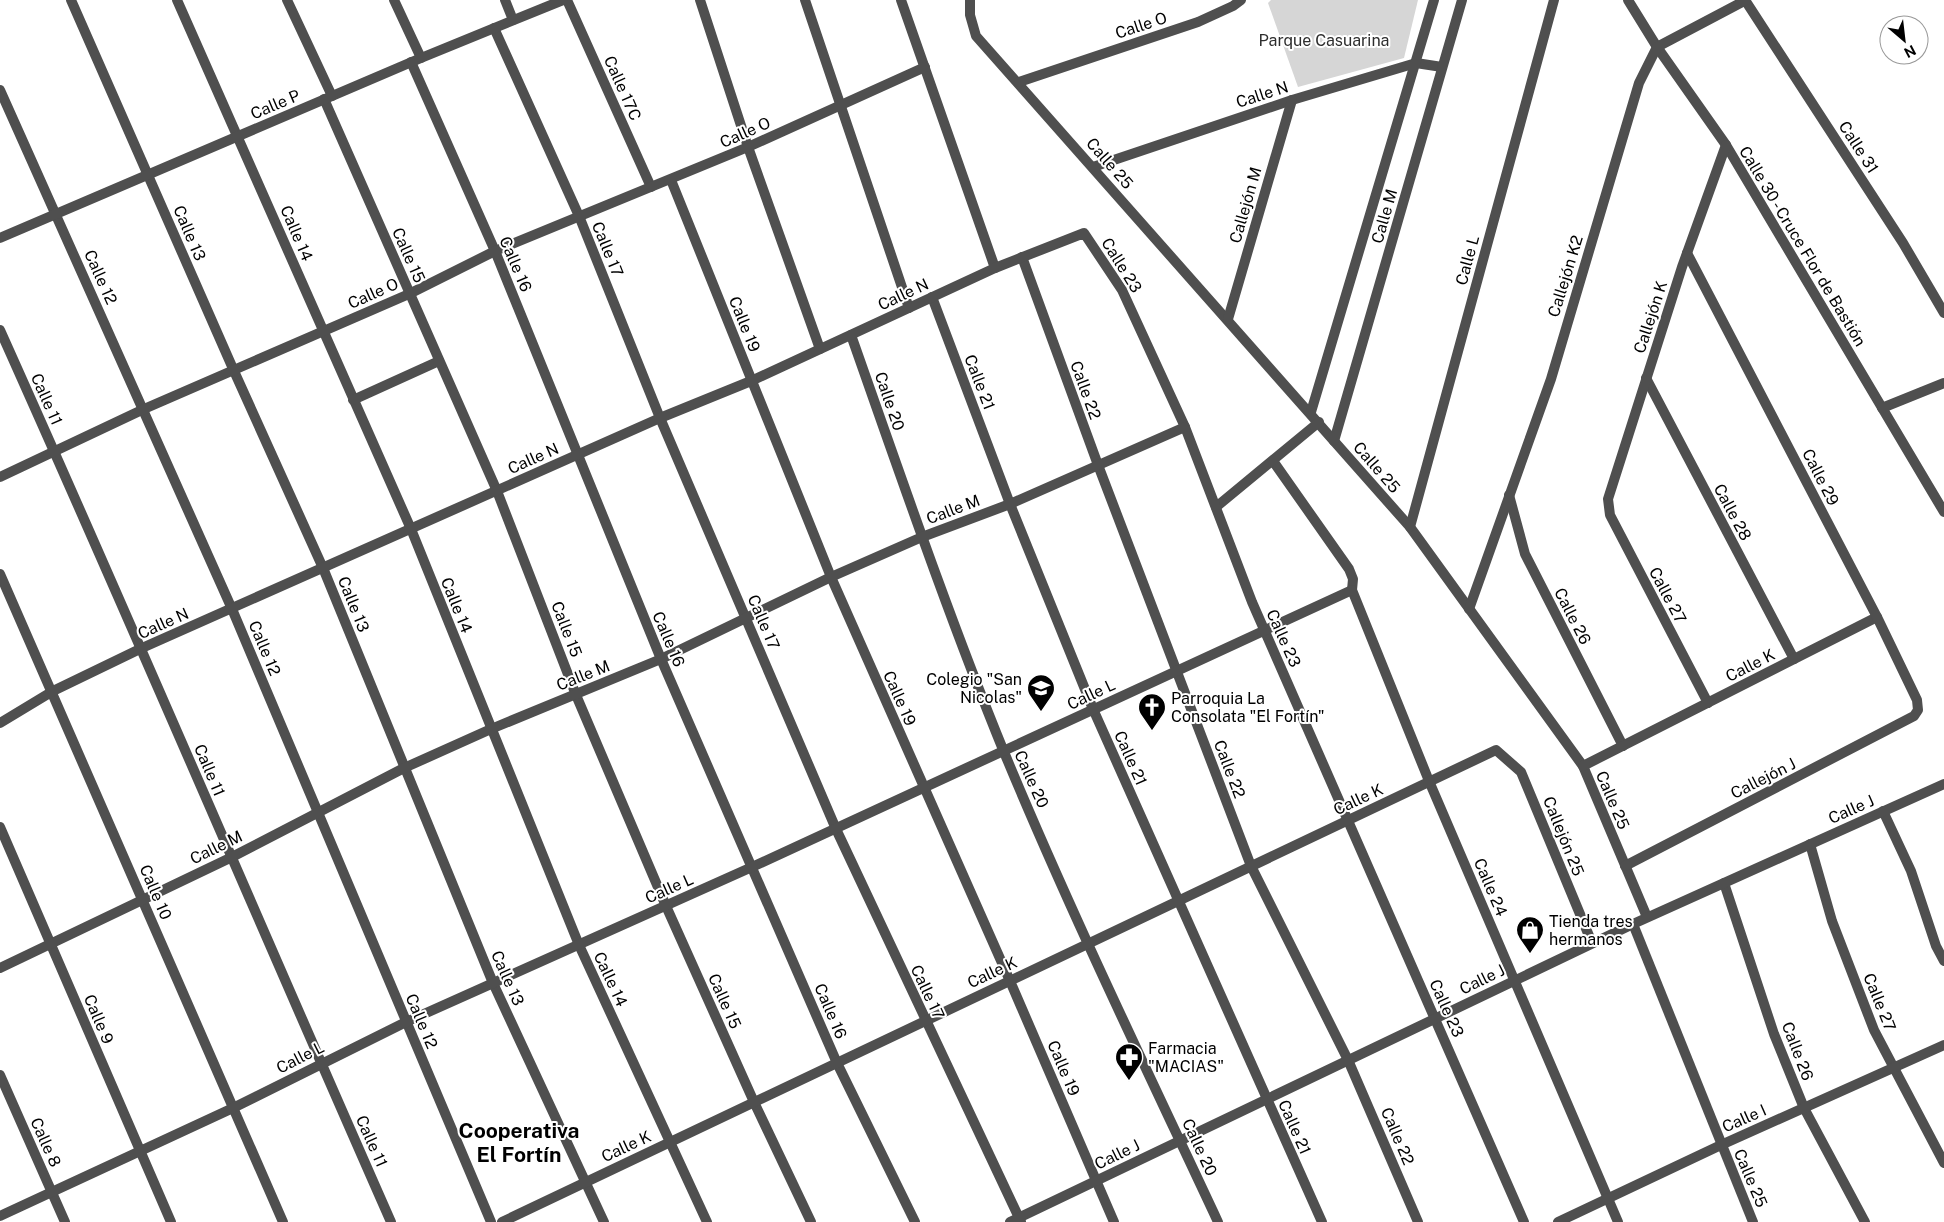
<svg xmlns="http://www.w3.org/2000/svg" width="1944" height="1222" font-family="'Public Sans',sans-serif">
<rect width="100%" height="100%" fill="#fff"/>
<path fill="#d6d6d6" d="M1271,0H1418L1404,58L1298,87L1268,3Z"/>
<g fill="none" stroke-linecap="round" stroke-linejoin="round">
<g stroke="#4f4f4f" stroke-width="10">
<path d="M71,0L234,371L323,568L493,983L604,1222"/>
<path d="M177,0L411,529L579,945L707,1222"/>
<path d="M287,0L332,96"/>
<path d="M394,0L421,58"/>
<path d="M505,0L513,20"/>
<path d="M567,0L651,187"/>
<path d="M700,0L748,147L820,349"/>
<path d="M805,0L909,308"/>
<path d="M901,0L995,268"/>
<path d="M970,0V15L976,36L1410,527L1583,766L1647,917"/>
<path d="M1628,0L1657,47L1726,145L1944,512"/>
<path d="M1745,0L1903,243L1944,313"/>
<path d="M494,28L579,216L660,418L836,829L1021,1222"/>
<path d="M411,62L495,251L661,659L837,1063L915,1222"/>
<path d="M1019,82L1198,22L1233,6L1241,0"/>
<path d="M0,90L232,609L491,1222"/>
<path d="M324,99L497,491L576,695L666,906L754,1102L811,1222"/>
<path d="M1093,167L1292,100L1416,63L1442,67"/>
<path d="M671,180L831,577L1010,981L1114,1222"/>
<path d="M0,238L421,58L563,0"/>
<path d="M1022,257L1098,465L1251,866L1348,1060L1418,1222"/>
<path d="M932,297L1010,504L1093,709L1322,1222"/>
<path d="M1228,319L1292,100"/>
<path d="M0,330C133,626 260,925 391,1222"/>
<path d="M851,335C900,474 948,615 1004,752C1070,911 1145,1066 1218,1222"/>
<path d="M1646,378L1794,659"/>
<path d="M353,400L439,361"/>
<path d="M1882,408L1944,383"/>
<path d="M1311,412L1434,0"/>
<path d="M1334,441L1462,0"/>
<path d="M1273,461L1349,569L1353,579L1352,590"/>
<path d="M0,477L144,409L409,294L495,251L748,147L925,67"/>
<path d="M1509,495L1525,554L1623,746"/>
<path d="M1216,507L1319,422"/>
<path d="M1410,527L1554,0"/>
<path d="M0,574L283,1222"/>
<path d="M1352,590L1429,781L1618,1222"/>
<path d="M1469,609L1551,379L1639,83L1657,47L1746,0"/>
<path d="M1708,703L1610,515L1608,499L1682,267L1726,145"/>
<path d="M0,723L53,691L142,648L660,418L751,381L995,268L1084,233L1122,290L1185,427L1252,602L1524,1222"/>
<path d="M1583,766L1877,617"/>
<path d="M1883,811L1911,871L1936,946L1944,961"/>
<path d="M0,827L171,1222"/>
<path d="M1810,844L1832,921L1874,1030L1944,1163"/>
<path d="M1625,866L1914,716L1918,710L1917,700L1877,617L1687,253"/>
<path d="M1724,883L1774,1034L1804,1108L1865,1222"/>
<path d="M1633,924L1753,1222"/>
<path d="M0,968L230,858L404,768L491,729L661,659L831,577L922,537L1010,504L1185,427"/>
<path d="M0,1075L65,1222"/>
<path d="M0,1216L233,1108L406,1022L752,867L1352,590"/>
<path d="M502,1222L1496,750L1521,772L1592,943"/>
<path d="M1010,1222L1633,924L1944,784"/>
<path d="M1558,1222L1721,1145L1944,1045"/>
</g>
</g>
<defs>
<g id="school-pin" transform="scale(1.4375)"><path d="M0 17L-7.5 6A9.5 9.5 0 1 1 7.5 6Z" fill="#000" stroke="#fff"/><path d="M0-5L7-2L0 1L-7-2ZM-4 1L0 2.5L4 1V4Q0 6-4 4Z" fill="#fff"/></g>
<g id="church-pin" transform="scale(1.4375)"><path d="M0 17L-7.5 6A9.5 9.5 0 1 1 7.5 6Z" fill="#000" stroke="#fff"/><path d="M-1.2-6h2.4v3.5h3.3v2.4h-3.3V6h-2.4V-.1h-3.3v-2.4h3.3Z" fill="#fff"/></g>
<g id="shop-pin" transform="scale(1.4375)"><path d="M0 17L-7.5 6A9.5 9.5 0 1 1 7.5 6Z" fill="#000" stroke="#fff"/><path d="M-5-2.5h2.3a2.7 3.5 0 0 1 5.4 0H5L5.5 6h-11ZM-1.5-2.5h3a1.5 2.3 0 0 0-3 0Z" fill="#fff"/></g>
<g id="pharmacy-pin" transform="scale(1.4375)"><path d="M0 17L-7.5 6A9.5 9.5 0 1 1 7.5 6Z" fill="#000" stroke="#fff"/><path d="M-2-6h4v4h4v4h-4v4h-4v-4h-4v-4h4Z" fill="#fff"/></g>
</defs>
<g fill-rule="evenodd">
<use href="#school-pin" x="1041" y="688"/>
<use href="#church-pin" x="1152" y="707"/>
<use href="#shop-pin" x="1530" y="930"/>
<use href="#pharmacy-pin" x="1129" y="1057"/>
</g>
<g text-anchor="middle" stroke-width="4" stroke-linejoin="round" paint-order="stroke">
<g font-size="16" fill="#000" stroke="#fff">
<text transform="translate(1141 25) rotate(-18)" y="6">Calle O</text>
<text transform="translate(623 88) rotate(66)" y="6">Calle 17C</text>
<text transform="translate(1262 94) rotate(-18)" y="6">Calle N</text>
<text transform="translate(275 104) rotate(-23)" y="6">Calle P</text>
<text transform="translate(745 132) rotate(-24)" y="6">Calle O</text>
<text transform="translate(1859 147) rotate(57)" y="6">Calle 31</text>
<text transform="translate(1110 163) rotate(49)" y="6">Calle 25</text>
<text transform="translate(1245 205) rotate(-74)" y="6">Callejón M</text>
<text transform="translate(1384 216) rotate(-74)" y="6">Calle M</text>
<text transform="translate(190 233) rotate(67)" y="6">Calle 13</text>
<text transform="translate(297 233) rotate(67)" y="6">Calle 14</text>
<text transform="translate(1803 246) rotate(59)" y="6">Calle 30 - Cruce Flor de Bastión</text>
<text transform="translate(608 249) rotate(68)" y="6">Calle 17</text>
<text transform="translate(409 255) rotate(66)" y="6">Calle 15</text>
<text transform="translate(1467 260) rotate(-75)" y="6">Calle L</text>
<text transform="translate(516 264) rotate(67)" y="6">Calle 16</text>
<text transform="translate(1122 265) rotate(58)" y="6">Calle 23</text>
<text transform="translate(1565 276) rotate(-73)" y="6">Callejón K2</text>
<text transform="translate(101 277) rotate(66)" y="6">Calle 12</text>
<text transform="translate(373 293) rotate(-24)" y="6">Calle O</text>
<text transform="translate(903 294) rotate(-25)" y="6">Calle N</text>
<text transform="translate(1650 317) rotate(-72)" y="6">Callejón K</text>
<text transform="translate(745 324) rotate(68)" y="6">Calle 19</text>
<text transform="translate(980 382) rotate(69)" y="6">Calle 21</text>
<text transform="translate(1086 390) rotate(70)" y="6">Calle 22</text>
<text transform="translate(47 399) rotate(66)" y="6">Calle 11</text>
<text transform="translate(890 401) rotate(71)" y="6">Calle 20</text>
<text transform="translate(533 458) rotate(-24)" y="6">Calle N</text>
<text transform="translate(1377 467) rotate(49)" y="6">Calle 25</text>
<text transform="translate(1821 477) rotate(63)" y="6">Calle 29</text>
<text transform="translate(953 509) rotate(-21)" y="6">Calle M</text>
<text transform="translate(1733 512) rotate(62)" y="6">Calle 28</text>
<text transform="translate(1668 595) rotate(62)" y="6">Calle 27</text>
<text transform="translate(354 604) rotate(68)" y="6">Calle 13</text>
<text transform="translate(457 605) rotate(68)" y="6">Calle 14</text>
<text transform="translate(1573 616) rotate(63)" y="6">Calle 26</text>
<text transform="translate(764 622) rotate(67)" y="6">Calle 17</text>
<text transform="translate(163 623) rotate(-24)" y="6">Calle N</text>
<text transform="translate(567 629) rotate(69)" y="6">Calle 15</text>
<text transform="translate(1284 638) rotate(66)" y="6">Calle 23</text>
<text transform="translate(669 639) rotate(67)" y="6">Calle 16</text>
<text transform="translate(265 648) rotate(67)" y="6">Calle 12</text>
<text transform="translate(1750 665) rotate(-27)" y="6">Calle K</text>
<text transform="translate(583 675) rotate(-22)" y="6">Calle M</text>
<text transform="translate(1091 694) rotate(-25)" y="6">Calle L</text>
<text transform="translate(900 698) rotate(66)" y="6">Calle 19</text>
<text transform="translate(1131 758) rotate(66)" y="6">Calle 21</text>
<text transform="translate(1230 769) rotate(69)" y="6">Calle 22</text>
<text transform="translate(210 770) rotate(67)" y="6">Calle 11</text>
<text transform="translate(1763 778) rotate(-27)" y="6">Callejón J</text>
<text transform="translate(1032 779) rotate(66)" y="6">Calle 20</text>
<text transform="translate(1358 799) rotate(-25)" y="6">Calle K</text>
<text transform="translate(1613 800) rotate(67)" y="6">Calle 25</text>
<text transform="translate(1851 809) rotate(-24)" y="6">Calle J</text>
<text transform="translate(1564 836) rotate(68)" y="6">Callejón 25</text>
<text transform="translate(216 847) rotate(-26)" y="6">Calle M</text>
<text transform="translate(1491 887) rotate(67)" y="6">Calle 24</text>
<text transform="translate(669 888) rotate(-24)" y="6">Calle L</text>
<text transform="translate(156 892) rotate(67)" y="6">Calle 10</text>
<text transform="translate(992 972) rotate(-25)" y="6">Calle K</text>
<text transform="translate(508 978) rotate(66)" y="6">Calle 13</text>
<text transform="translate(611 979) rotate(65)" y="6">Calle 14</text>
<text transform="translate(1482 979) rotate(-26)" y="6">Calle J</text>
<text transform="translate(928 992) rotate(65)" y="6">Calle 17</text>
<text transform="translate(725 1001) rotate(66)" y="6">Calle 15</text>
<text transform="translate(1880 1002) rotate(68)" y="6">Calle 27</text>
<text transform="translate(1447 1008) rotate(66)" y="6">Calle 23</text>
<text transform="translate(831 1011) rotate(67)" y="6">Calle 16</text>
<text transform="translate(99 1019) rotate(67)" y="6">Calle 9</text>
<text transform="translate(422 1021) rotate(67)" y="6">Calle 12</text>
<text transform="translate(1798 1051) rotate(69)" y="6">Calle 26</text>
<text transform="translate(300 1057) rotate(-27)" y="6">Calle L</text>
<text transform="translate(1064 1068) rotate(67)" y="6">Calle 19</text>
<text transform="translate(1744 1118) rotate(-24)" y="6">Calle I</text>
<text transform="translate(1295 1127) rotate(66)" y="6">Calle 21</text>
<text transform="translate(1398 1136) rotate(67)" y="6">Calle 22</text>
<text transform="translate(372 1141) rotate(66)" y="6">Calle 11</text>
<text transform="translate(46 1142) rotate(66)" y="6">Calle 8</text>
<text transform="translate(626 1146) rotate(-25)" y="6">Calle K</text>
<text transform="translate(1200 1147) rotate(65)" y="6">Calle 20</text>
<text transform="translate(1117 1154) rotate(-26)" y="6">Calle J</text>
<text transform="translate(1751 1178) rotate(67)" y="6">Calle 25</text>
</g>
<g font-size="16" fill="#2d2d2d" stroke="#fff">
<text x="1324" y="46">Parque Casuarina</text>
</g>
<g font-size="16" fill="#000" stroke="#fff" text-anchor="start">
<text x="1022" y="685" text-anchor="end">Colegio "San<tspan x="1022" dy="18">Nicolas"</tspan></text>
<text x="1171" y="704">Parroquia La<tspan x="1171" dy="18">Consolata "El Fortín"</tspan></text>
<text x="1549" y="927">Tienda tres<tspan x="1549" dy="18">hermanos</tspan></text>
<text x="1148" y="1054">Farmacia<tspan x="1148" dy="18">"MACIAS"</tspan></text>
</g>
<g font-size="21" font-weight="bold" fill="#000" stroke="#fff">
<text x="519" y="1138">Cooperativa<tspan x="519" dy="24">El Fortín</tspan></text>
</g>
</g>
<g transform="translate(1904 40) rotate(152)"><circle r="24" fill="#ffffff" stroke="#999999"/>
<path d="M0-4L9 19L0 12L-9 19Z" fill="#000000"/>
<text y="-8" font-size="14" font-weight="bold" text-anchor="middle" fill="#000000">N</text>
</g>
</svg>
